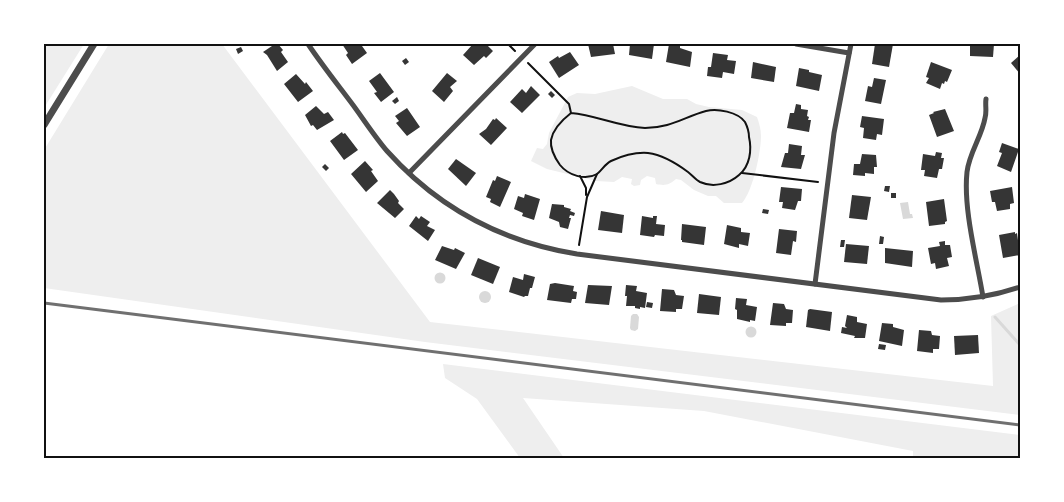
<svg xmlns="http://www.w3.org/2000/svg" width="1064" height="502" font-family="Montserrat,sans-serif">
<rect width="100%" height="100%" fill="#fff"/>
<g fill="#eee">
<path d="M44,44H84L44,108Z"/>
<path d="M109,44H222L430,322L993,386L991,316L1020,303V415L425,342L44,288V150Z"/>
<path d="M632,86L663,99H687L696,104L709,107L742,110L757,117C759,123 761,129 761,136C761,152 753,191 742,203H724L716,196H708L694,190L681,180L676,179C669,185 665,186 656,184L655,178L647,176L641,180L640,185L634,186L631,184L632,179L622,177L614,182L596,181L547,169L531,161L537,148L543,149L547,144L549,133L568,97L577,93L595,94Z"/>
<path d="M443,364L1020,435V458H913V451L704,411L523,398L564,458H520L477,399L445,378Z"/>
</g>
<g fill="#d9d9d9">
<path d="M908,202L910,214H912L913,218L903,219L900,203Z"/>
<circle cx="440" cy="278" r="5.5"/>
<circle cx="485" cy="297" r="6"/>
<path d="M633,314H637L639,317L638,329L635,331L631,330L630,328L631,316Z"/>
<circle cx="751" cy="332" r="5.5"/>
</g>
<g fill="none" stroke-linecap="round" stroke-linejoin="round">
<path stroke="#d9d9d9" stroke-width="3" d="M995,317L1020,345"/>
</g>
<g fill="#353535">
<path d="M275,44H278L283,50L281,52L288,62L277,71L267,55L263,52Z"/>
<path d="M342,44H364L362,46L367,53L352,64L346,55L348,53Z"/>
<path d="M473,44H486L493,51L486,58L484,56L474,65L463,55Z"/>
<path d="M588,44H613L615,54L591,57Z"/>
<path d="M630,44H654L652,59L629,55Z"/>
<path d="M669,44L680,46V48L692,52L690,67L666,62Z"/>
<path d="M875,44H893L889,67L872,64Z"/>
<path d="M970,44H994L993,57L970,56Z"/>
<path d="M241,47L243,51L238,54L236,49Z"/>
<path d="M570,52L579,65L559,78L549,62L558,56L559,58Z"/>
<path d="M713,53L728,55L727,60L736,61L734,74L723,72L722,78L707,76L708,67H711Z"/>
<path d="M1020,55V74L1011,63Z"/>
<path d="M406,58L409,62L405,65L402,61Z"/>
<path d="M753,62L776,67L774,82L751,78Z"/>
<path d="M931,62L952,70L947,82L945,81L944,84L942,83L940,89L926,83L929,78L926,77Z"/>
<path d="M799,68L809,70V72L822,75L819,91L796,86Z"/>
<path d="M380,73L394,92L381,102L374,93L377,92L369,81Z"/>
<path d="M447,73L457,81L450,87L453,91L444,102L432,91Z"/>
<path d="M296,74L305,84L306,82L313,91L298,102L284,84Z"/>
<path d="M874,78L886,80L881,104L865,101L868,86L872,87Z"/>
<path d="M531,86L540,95L522,113L510,102L522,89L526,93Z"/>
<path d="M551,91L555,95L552,98L548,94Z"/>
<path d="M397,97L399,101L395,104L392,101Z"/>
<path d="M796,104L801,105V109L808,110L807,116L809,117L808,120H811L809,132L787,128L790,113H794Z"/>
<path d="M316,106L324,114L328,112L334,120L317,130L313,125L311,126L305,115Z"/>
<path d="M407,108L420,127L407,136L396,123L399,121L395,116Z"/>
<path d="M945,109L954,131L937,137L929,115L934,113L933,112Z"/>
<path d="M862,116L884,119L882,135L877,134L876,140L863,138L864,128L860,127Z"/>
<path d="M496,118L507,128L491,145L479,134L486,129L493,119L495,120Z"/>
<path d="M342,132L343,134L345,133L358,150L344,160L330,141Z"/>
<path d="M1002,143L1019,149L1011,172L997,166L1002,153L999,152Z"/>
<path d="M789,144L802,146L801,155H805L801,169L781,167L785,153H788Z"/>
<path d="M936,152L942,153L941,158H944L942,169H939L937,178L924,176L925,170H921L923,154L935,156Z"/>
<path d="M862,154L876,155L877,167H874V174L865,173V176L853,175L854,164H860Z"/>
<path d="M456,159L476,173L466,186L448,169Z"/>
<path d="M365,161L373,170L371,171L378,181L366,192L351,174Z"/>
<path d="M325,164L329,168L326,171L322,167Z"/>
<path d="M497,176L511,182L500,207L490,202L491,199L486,197L493,180L495,181Z"/>
<path d="M885,186H890L889,192L884,191Z"/>
<path d="M781,187L802,189L801,201H798L795,210L782,208L783,202H779Z"/>
<path d="M1012,187L1014,203L1010,204V209L997,211L995,202H992L990,191Z"/>
<path d="M390,190L394,194L399,201L398,203L404,209L395,218L377,203Z"/>
<rect x="891" y="193" width="5" height="5"/>
<path d="M525,194L540,199L534,220L522,216L523,213L514,209L518,196L524,198Z"/>
<path d="M852,195L871,197L867,220L849,218Z"/>
<path d="M944,199L947,221L945,222V224L929,226L926,202Z"/>
<path d="M552,204L564,205V207L571,209L570,211L575,213L574,216L570,215L569,218H571L568,229L560,227L559,222L549,218Z"/>
<path d="M763,209L769,210L768,214L762,213Z"/>
<path d="M601,211L624,215L622,233L598,230Z"/>
<path d="M416,216L419,219L421,216L430,222L427,226L435,230L428,241L409,226Z"/>
<path d="M642,216L653,218V216H657L656,224L665,225L664,236L655,235L654,237L640,235Z"/>
<path d="M682,224L706,227L704,245L682,242V240H681Z"/>
<path d="M727,225L741,228V232L750,233L748,246L739,244V248L724,244Z"/>
<path d="M779,229L797,231L796,242L793,241L791,255L776,253Z"/>
<path d="M1015,232V234L1017,233L1020,255L1003,258L999,235Z"/>
<path d="M880,236L884,237L883,244H879Z"/>
<path d="M841,240H845L844,247H840Z"/>
<path d="M945,241V245H950L952,257L947,258L949,266L936,269L935,263L931,264L928,248L940,246L939,242Z"/>
<path d="M846,244L869,246L867,264L844,262Z"/>
<path d="M442,246L454,250L455,248L465,253L456,269L435,260Z"/>
<path d="M885,248L913,251L912,267L885,263Z"/>
<path d="M478,258L500,267L493,284L471,275Z"/>
<path d="M524,274L535,277L532,288H530L528,296H525L524,297L509,292L513,277L523,280Z"/>
<path d="M555,283L574,286L573,291L577,292L576,299H572L571,303L547,300L550,284Z"/>
<path d="M588,285L612,286L609,305L585,303Z"/>
<path d="M626,285L637,286L636,291L647,293L645,308L640,307V309L635,308V306H626L627,296H625Z"/>
<path d="M662,289L674,290L676,295L684,296L682,309H676V312L660,311Z"/>
<path d="M699,294L721,297L719,315L697,313Z"/>
<path d="M736,298L747,299L746,305L757,307L755,321L750,320V322L737,319V310L735,309Z"/>
<path d="M647,302L653,303L652,308L646,307Z"/>
<path d="M773,303L784,304L786,309L793,310L792,323H786V326L770,325Z"/>
<path d="M810,309L832,312L830,331L806,327L808,310Z"/>
<path d="M847,315L857,317V322L867,324L865,338H854L855,336L841,333L842,327L847,328L845,326Z"/>
<path d="M882,323L893,324V327L904,330L902,346L879,341Z"/>
<path d="M919,330L931,331L932,335L940,336L939,349H933V353L917,351Z"/>
<path d="M978,335L979,353L955,355L954,336Z"/>
<path d="M879,344L886,345L885,350L878,349Z"/>
</g>
<g fill="none" stroke-linecap="round" stroke-linejoin="round">
<g stroke="#111" stroke-width="2">
<path d="M508,44L515,51"/>
<path d="M528,63L569,104L571,113C562,120 553,129 551,140C550,149 555,158 560,165C568,175 585,181 597,174C602,170 605,164 611,161C622,156 635,152 648,153C663,155 676,163 688,172C692,175 696,180 700,182C713,188 729,184 739,175C750,166 752,150 749,137C749,133 747,126 745,122C738,112 717,108 706,111C684,117 671,128 645,128C619,127 596,115 571,113"/>
<path d="M742,173L818,182"/>
<path d="M580,176L586,188V195"/>
<path d="M579,245L587,197L597,174"/>
</g>
<g stroke="#4c4c4c" stroke-width="5">
<path d="M308,44C322,65 338,85 353,105C364,120 375,137 387,151C438,208 503,242 577,254L941,300C969,300 994,296 1020,287"/>
<path d="M796,44L849,53"/>
<path d="M409,173L535,44"/>
<path d="M815,284L834,133L851,44"/>
<path d="M983,297C977,260 963,209 967,172C969,153 982,136 985,118C987,112 985,105 986,99"/>
</g>
<path stroke="#4c4c4c" stroke-width="7" d="M44,125L94,44"/>
<path stroke="#707070" stroke-width="3" d="M44,303L1020,425"/>
</g>
<rect width="1064" height="502" fill="none" stroke="#ffffff" stroke-width="90"/>
<rect x="45" y="45" width="974" height="412" fill="none" stroke="#111" stroke-width="2"/>
</svg>
